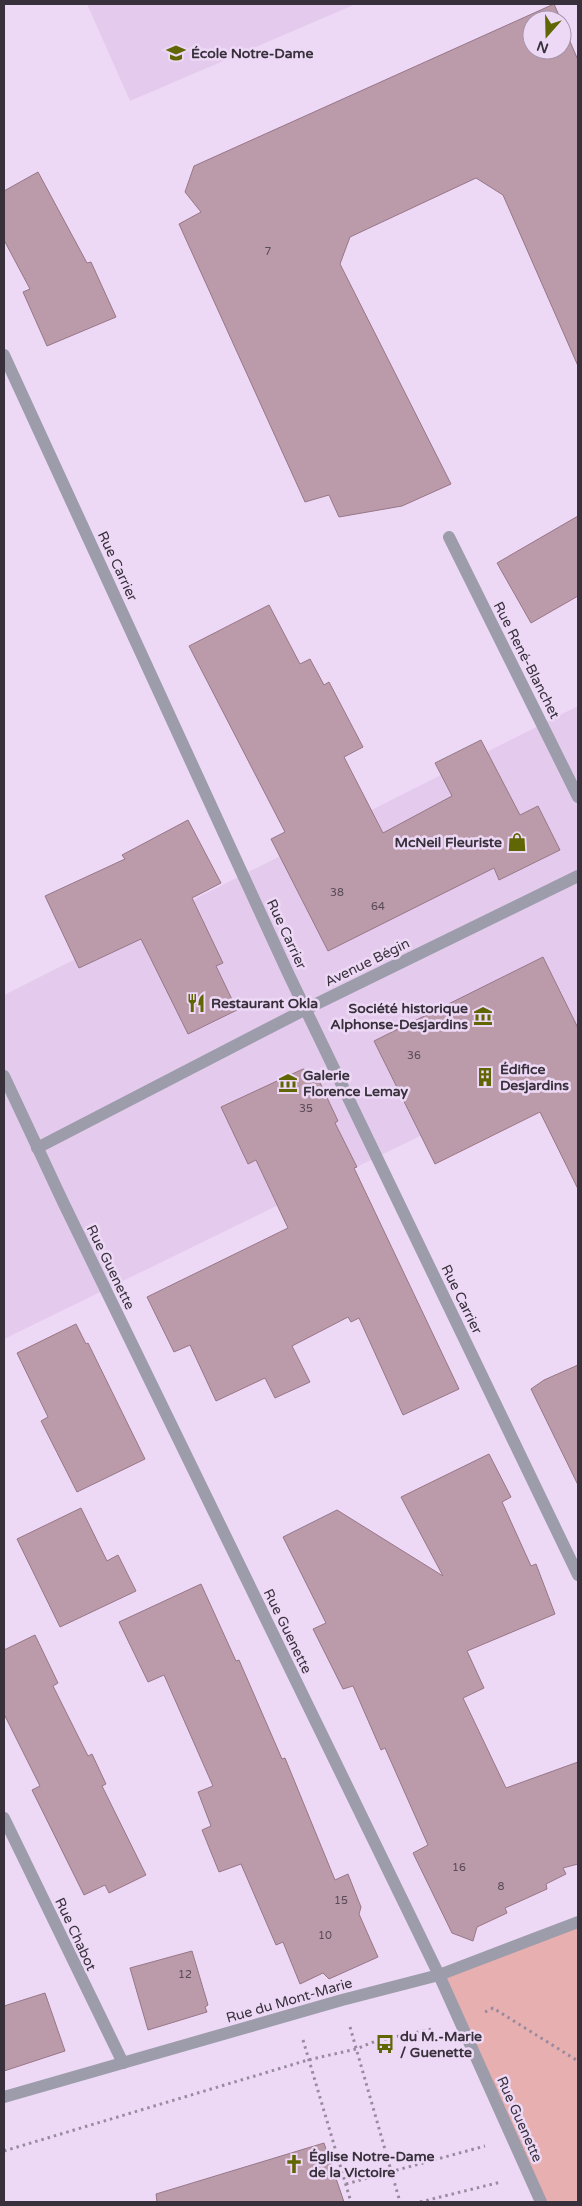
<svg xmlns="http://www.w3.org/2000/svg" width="582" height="2206" font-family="'Varela Round',sans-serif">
<rect width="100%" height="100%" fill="#edd9f6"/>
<g fill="#e4cbee">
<path d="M87,4H356L130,101Z"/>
<path d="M578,706V1059L4,1339V995Z"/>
</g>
<path fill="#e7afaf" d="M578,1922V2202H541L439,1975Z"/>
<g fill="#bb9aaa" stroke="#977787">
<path d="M554,4L561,20H532V50H562V23L578,60V366L503,195L476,178L350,237L340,264L451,484L402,506L339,517L329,495L305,502L179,224L201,212L185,192L194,166Z"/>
<path d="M38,172L87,263L91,262L116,317L47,346L23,292L30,289L4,240V191Z"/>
<path d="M578,516V596L531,623L497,563Z"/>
<path d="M269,605L300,664L310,659L324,685L329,682L363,747L344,757L383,833L452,796L435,763L481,740L520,815L538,806L560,850L499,880L494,868L328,951L271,839L285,832L189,646Z"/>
<path d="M188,820L221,883L192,898L223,963L216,966L237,1010L188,1034L141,939L79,968L45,896L125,859L122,855Z"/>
<path d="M543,957L578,1028V1189L540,1112L435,1164L374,1041Z"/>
<path d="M303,1069L315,1072L338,1121L335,1123L357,1167L354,1168L459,1389L403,1415L359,1318L351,1322L348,1317L292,1346L310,1382L275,1398L265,1378L216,1401L190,1345L174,1352L147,1297L288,1228L256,1160L248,1164L221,1107Z"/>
<path d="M76,1324L86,1344L88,1343L145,1459L77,1492L41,1421L48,1417L17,1353Z"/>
<path d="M578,1365V1485L531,1389L544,1380Z"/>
<path d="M489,1454L511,1497L502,1502L531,1566L536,1564L555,1614L467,1651L484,1688L463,1698L506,1788L578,1762V1864L563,1868L566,1874L546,1884L547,1889L505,1908L507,1913L477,1927L473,1941L452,1933L413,1853L428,1845L385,1748L381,1750L353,1686L343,1689L313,1629L326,1623L283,1537L337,1510L443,1576L401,1497Z"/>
<path d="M81,1508L107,1561L118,1555L136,1591L60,1627L17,1539Z"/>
<path d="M201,1584L236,1661L239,1660L282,1759L285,1758L335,1880L348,1874L361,1907L359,1914L378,1957L329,1979L323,1973L300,1984L283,1942L276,1945L241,1864L219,1872L202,1830L211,1826L198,1792L213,1786L164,1675L148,1682L119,1622Z"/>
<path d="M35,1635L58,1683L53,1686L88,1756L92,1754L106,1784L102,1786L146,1875L109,1893L105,1885L84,1895L32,1790L40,1786L4,1714V1650Z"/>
<path d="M192,1951L208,2005L205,2007L207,2012L148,2030L130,1968Z"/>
<path d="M45,1993L65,2051L4,2071V2006Z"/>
<path d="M324,2143L344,2202H157L156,2194Z"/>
</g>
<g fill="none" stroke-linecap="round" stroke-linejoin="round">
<g stroke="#998b9f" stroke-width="3" stroke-dasharray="2.5 4" stroke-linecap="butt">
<path d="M485,2012L493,2008L578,2061"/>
<path d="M350,2027L400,2202"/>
<path d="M303,2040L351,2202"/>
<path d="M4,2151L308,2060L356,2049L376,2041L432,2029"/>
<path d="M346,2184L485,2146"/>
<path d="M420,2202L501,2182"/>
</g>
<g stroke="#9c9caa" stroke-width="12">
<path d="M4,355L288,973L578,1575"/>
<path d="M449,537L578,797"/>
<path d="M4,1076L63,1202L439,1975L541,2202"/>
<path d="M37,1148L306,1009L578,876"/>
<path d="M4,1818L123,2063"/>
<path d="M4,2097L342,2000L439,1975L578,1922"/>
</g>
</g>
<defs>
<g id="school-bare" transform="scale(1.5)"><path d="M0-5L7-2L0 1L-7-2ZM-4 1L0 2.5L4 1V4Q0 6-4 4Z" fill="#616604" stroke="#edd9f6" stroke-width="2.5" paint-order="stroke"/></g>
<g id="shop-bare" transform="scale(1.5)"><path d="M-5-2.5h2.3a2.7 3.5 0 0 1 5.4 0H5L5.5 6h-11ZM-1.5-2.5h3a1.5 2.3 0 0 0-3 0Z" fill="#616604" stroke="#edd9f6" stroke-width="2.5" paint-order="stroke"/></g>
<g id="restaurant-bare" transform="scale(1.5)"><path d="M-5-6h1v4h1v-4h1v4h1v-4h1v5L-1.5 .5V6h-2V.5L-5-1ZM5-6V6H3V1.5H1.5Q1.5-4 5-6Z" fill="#616604" stroke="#edd9f6" stroke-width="2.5" paint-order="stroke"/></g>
<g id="museum-bare" transform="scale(1.5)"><path d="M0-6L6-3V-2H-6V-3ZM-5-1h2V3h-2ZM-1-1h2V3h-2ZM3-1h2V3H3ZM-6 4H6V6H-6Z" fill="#616604" stroke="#edd9f6" stroke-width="2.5" paint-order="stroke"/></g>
<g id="building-bare" transform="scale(1.5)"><path d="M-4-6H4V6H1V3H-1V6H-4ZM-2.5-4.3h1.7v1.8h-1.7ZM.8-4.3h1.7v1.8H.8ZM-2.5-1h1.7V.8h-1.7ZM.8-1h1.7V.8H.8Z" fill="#616604" stroke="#edd9f6" stroke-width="2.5" paint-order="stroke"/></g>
<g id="bus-bare" transform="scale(1.5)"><path d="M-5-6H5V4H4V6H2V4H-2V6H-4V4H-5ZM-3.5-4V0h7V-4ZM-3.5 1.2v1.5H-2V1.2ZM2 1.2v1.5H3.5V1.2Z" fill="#616604" stroke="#edd9f6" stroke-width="2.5" paint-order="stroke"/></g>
<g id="church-bare" transform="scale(1.5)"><path d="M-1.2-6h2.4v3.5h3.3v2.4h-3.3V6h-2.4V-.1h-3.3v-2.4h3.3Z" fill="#616604" stroke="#edd9f6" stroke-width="2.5" paint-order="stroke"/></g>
</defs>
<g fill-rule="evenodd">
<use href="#school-bare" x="176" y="53"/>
<use href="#shop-bare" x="517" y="842"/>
<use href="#restaurant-bare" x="196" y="1003"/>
<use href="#museum-bare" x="483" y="1016"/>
<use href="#building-bare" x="485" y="1077"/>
<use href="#museum-bare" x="288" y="1083"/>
<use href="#bus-bare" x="385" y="2044"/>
<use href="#church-bare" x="294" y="2164"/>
</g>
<g text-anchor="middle" stroke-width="5" stroke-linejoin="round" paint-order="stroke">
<g font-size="11" fill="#594a57">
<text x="268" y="255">7</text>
<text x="337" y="896">38</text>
<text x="378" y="910">64</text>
<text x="414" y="1059">36</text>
<text x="306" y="1112">35</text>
<text x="459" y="1871">16</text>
<text x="501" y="1890">8</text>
<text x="341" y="1904">15</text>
<text x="325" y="1939">10</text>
<text x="185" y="1978">12</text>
</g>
<g font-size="14" font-weight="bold" fill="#38303b" stroke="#edd9f6" text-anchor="start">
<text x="191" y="58">École Notre-Dame</text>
<text x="502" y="847" text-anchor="end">McNeil Fleuriste</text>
<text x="211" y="1008">Restaurant Okla</text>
<text x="468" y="1013" text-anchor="end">Société historique<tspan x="468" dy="16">Alphonse-Desjardins</tspan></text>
<text x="500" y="1074">Édifice<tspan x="500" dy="16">Desjardins</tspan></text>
<text x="303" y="1080">Galerie<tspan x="303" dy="16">Florence Lemay</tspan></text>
<text x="400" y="2041">du M.-Marie<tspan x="400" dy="16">/ Guenette</tspan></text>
<text x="309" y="2161">Église Notre-Dame<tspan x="309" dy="16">de la Victoire</tspan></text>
</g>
<g font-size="14" fill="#38303b" stroke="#edd9f6">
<text transform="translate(118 566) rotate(65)" y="5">Rue Carrier</text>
<text transform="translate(527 660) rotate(63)" y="5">Rue René-Blanchet</text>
<text transform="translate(287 934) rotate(65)" y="5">Rue Carrier</text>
<text transform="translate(367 962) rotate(-26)" y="5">Avenue Bégin</text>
<text transform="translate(111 1267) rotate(64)" y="5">Rue Guenette</text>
<text transform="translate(462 1299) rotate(64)" y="5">Rue Carrier</text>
<text transform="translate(288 1631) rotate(64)" y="5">Rue Guenette</text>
<text transform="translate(76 1934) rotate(65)" y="5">Rue Chabot</text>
<text transform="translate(289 2000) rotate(-16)" y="5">Rue du Mont-Marie</text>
<text transform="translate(520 2119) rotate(66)" y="5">Rue Guenette</text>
</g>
</g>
<rect width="582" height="2206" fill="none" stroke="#38303b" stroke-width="10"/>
<g transform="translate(547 35) rotate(200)"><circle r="24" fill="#edd9f6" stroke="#a595ab"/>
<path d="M0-4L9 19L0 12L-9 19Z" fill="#616604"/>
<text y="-8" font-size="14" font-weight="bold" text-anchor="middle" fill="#38303b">N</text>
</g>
</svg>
